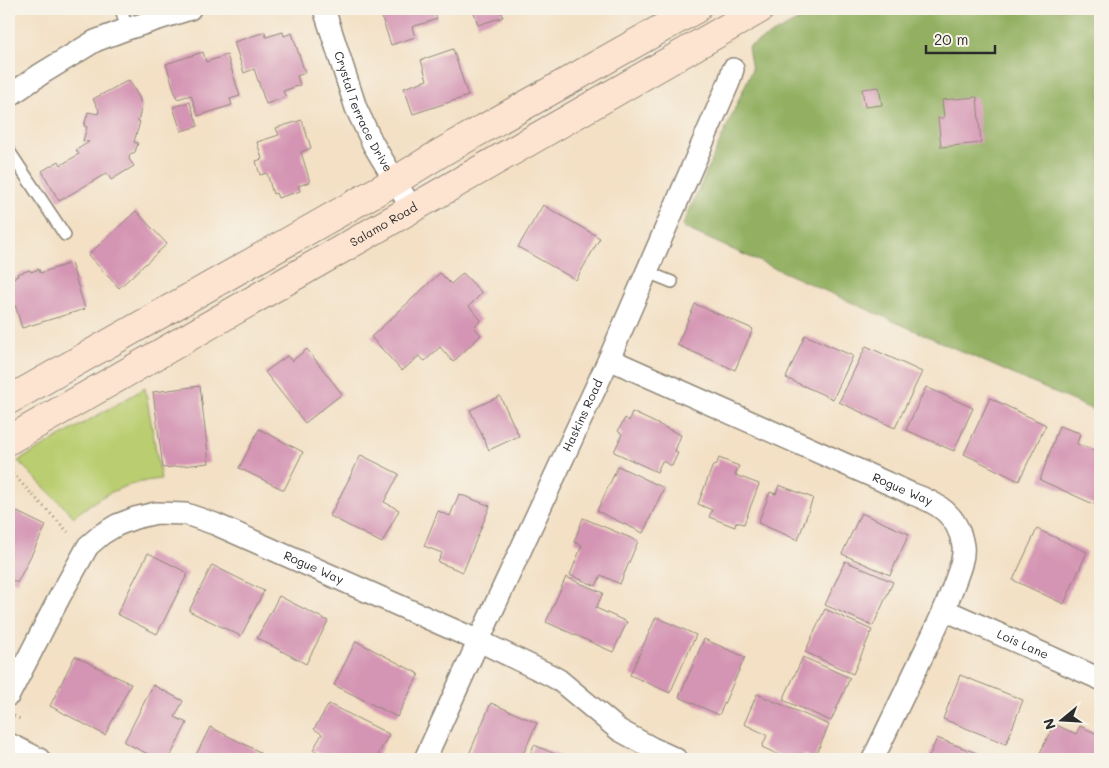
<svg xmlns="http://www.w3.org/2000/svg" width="1109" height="768" font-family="Mali,sans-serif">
<rect width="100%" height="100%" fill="#f7f3e8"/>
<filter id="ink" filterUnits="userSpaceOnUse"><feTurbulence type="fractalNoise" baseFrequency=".02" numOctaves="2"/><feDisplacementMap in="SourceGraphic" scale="10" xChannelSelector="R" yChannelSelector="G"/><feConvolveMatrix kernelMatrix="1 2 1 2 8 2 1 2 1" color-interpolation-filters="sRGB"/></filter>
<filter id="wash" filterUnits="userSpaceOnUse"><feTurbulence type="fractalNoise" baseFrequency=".0096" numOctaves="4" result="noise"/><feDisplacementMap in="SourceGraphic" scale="20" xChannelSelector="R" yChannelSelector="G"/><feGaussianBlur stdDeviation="1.12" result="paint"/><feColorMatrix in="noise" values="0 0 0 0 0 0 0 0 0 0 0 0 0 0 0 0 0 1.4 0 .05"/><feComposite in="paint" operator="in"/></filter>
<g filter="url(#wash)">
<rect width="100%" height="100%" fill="#f3e0c5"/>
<path fill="#bacd70" stroke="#727c4e" d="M145,388L161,479C125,483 101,494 74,517L18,461Z"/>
<path fill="#93b062" stroke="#5f6e46" d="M819,9H1100V413L682,227L752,70L748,47Z"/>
<g id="blocks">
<g fill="#d494b3">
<path d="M379,9H434L437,19L412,27L415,37L391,45Z"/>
<path d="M473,9H509L501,12L503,17L478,25Z"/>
<path d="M911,9H935L936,10L911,13Z"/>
<path d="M265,32L266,37L283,32L284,36L292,33L305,73L297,76L300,85L283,91L286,97L266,104L254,69L244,73L234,42Z"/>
<path d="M453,49L468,96L413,114L404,88L427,80L421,60Z"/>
<path d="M203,52L206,62L227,55L240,96L230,99L232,105L198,116L191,95L177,99L166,64Z"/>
<path d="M129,80L140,99H139L142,105L138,121L140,122L134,142L138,143L135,152L130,154L129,159L134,166L111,180L107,173L59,201L42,171L59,161L61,165L79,154L76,150L89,142L83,141L87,127L84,126L88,112L98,114L99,110L93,99Z"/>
<path d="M879,87L882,105L865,107L862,89Z"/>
<path d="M977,97L981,143L941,147L938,118H944L942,100Z"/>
<path d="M190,102L198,126L181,131L173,107Z"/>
<path d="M302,120L311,148L301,152L310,182L298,186L300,191L278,198L276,193L273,194L267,173L260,175L256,161L262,159L257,142L279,135L276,128Z"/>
<path d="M543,205L600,238L576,280L518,247Z"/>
<path d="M136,211L167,244L119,288L88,255Z"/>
<path d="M71,263L85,309L22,328L9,285V279L18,276L17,274L30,270L31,272L39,269L40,273Z"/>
<path d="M440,273L451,284L463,273L482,293L469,306L481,320L474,327L481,335L453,362L440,347L425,361L419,356L402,371L371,337Z"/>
<path d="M695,304L753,329L735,370L677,345Z"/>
<path d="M805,335L853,356L833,399L786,378Z"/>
<path d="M866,346L922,372L895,428L839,402Z"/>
<path d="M307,349L342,394L305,423L265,372L287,356L292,361Z"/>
<path d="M200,386L209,463L163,468L153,392Z"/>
<path d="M926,387L973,408L954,451L906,430Z"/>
<path d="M500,396L519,436L489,450L470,410Z"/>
<path d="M990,398L1046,425L1019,481L964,454Z"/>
<path d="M632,412L681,435L675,451L678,453L672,466L662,461L657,472L614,452L622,434L618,431L625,418L629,421Z"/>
<path d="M1059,426L1080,433L1077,444L1100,452V507L1040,480Z"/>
<path d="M259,429L303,452L284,490L239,468Z"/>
<path d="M361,455L399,474L384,502L399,510L382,543L330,516Z"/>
<path d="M719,458L739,466L735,475L759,484L744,524L736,522L735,527L709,517L712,510L698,504L713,465L716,466Z"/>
<path d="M618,466L664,488L643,533L597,511Z"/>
<path d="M779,485L813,498L798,540L758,523L770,492L776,494Z"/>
<path d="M459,494L490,506L463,572L438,562L442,553L424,546L438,511L450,516Z"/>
<path d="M9,508L46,526L17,583L9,578Z"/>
<path d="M861,513L909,534L890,575L842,554Z"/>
<path d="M583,518L638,541L620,584L601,575L596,586L570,575L582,545L574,542Z"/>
<path d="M1037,529L1087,552L1064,604L1013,580Z"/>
<path d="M148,553L188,573L157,634L117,614Z"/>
<path d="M845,561L893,582L873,626L825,605Z"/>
<path d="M212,565L264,591L241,636L189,611Z"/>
<path d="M566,577L603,593L596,608L627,622L613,652L546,622Z"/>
<path d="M279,596L328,621L306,664L257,638Z"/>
<path d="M825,609L872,630L853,674L805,652Z"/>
<path d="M656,617L696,635L670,693L630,675Z"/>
<path d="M704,639L745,657L719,715L679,697Z"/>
<path d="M356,641L419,674L397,717L334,685Z"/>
<path d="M75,656L131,684L105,735L50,706Z"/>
<path d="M803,657L850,678L831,721L783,700Z"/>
<path d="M960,675L1023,700L1006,744L943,719Z"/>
<path d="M153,685L183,701L175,717L187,723L169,759H158L124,742Z"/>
<path d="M757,694L829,725L814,759L804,755L802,759H788L762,747L767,735L744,724Z"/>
<path d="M491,703L537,723L521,759H467Z"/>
<path d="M329,704L389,734L376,759H331L313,750L322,734L314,729Z"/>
<path d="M1054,724L1076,734L1080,726L1100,735V759H1044L1038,757Z"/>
<path d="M210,727L260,752L257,759H194Z"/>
<path d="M937,738L992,759H928Z"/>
<path d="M534,745L567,759H528Z"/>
</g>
</g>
</g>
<g filter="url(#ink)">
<use href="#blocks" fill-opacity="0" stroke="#8f8678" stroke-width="1"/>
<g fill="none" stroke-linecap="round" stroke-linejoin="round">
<g stroke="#8f8678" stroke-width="14">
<g id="lane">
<path d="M121,9L127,29"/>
<path d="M9,151L65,235"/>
<path d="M647,272L672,282"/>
</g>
</g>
<g stroke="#8f8678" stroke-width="24">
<g id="street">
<path id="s1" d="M324,9L356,108L373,144L412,209"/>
<path d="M9,96L41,74L95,41L127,29L190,9"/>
<path id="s2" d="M609,359L910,493C938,503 958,514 963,546C965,558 957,576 953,587C944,613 931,638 919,663C904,695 888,727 873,759"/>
<path id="s3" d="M945,610L1100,679"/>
<path id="s4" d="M9,695L59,598L88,546L102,534L117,525L135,518L156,513L186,514L215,524L479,641L550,675L559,680L619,730L652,748L676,759"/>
<path d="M9,744L39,759"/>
<path id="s5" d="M425,759L489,618L609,359L729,82L733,69"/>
</g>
</g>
<g stroke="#8f8678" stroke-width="30">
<g id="secondary">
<path d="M9,400L395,181L442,152L696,9"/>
<path id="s6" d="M9,440L760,9"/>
</g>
</g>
<g stroke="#8f8678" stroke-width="3" stroke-dasharray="1 4" stroke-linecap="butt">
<path d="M9,470L68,532"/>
<path d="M14,716L22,720"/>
</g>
<use href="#lane" stroke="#fff" stroke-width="11"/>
<use href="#street" stroke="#fff" stroke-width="21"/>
<use href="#secondary" stroke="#fde4d1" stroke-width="28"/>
</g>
</g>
<g text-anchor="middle" stroke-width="4" stroke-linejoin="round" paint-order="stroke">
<g font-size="12" fill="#2b2b2b" stroke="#f7f3e8">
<text dy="4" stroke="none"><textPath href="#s1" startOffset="110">Crystal Terrace Drive</textPath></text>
<text dy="4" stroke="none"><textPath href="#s6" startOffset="432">Salamo Road</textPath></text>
<text dy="4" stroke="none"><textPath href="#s5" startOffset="378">Haskins Road</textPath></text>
<text dy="4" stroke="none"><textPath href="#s2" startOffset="321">Rogue Way</textPath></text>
<text dy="4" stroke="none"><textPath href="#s4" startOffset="414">Rogue Way</textPath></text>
<text dy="4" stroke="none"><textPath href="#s3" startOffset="85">Lois Lane</textPath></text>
</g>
</g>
<rect width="1109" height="768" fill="none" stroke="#f7f3e8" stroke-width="30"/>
<g transform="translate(1062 720) rotate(252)" stroke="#f7f3e8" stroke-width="4" paint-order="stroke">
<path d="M0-4L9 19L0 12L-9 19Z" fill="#2b2b2b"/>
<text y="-8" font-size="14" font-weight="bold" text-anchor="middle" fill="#2b2b2b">N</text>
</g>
<path d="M926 45v8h69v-8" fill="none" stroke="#2b2b2b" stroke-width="2.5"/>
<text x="934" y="45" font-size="15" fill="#2b2b2b" stroke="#f7f3e8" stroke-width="4" paint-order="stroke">20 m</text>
</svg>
